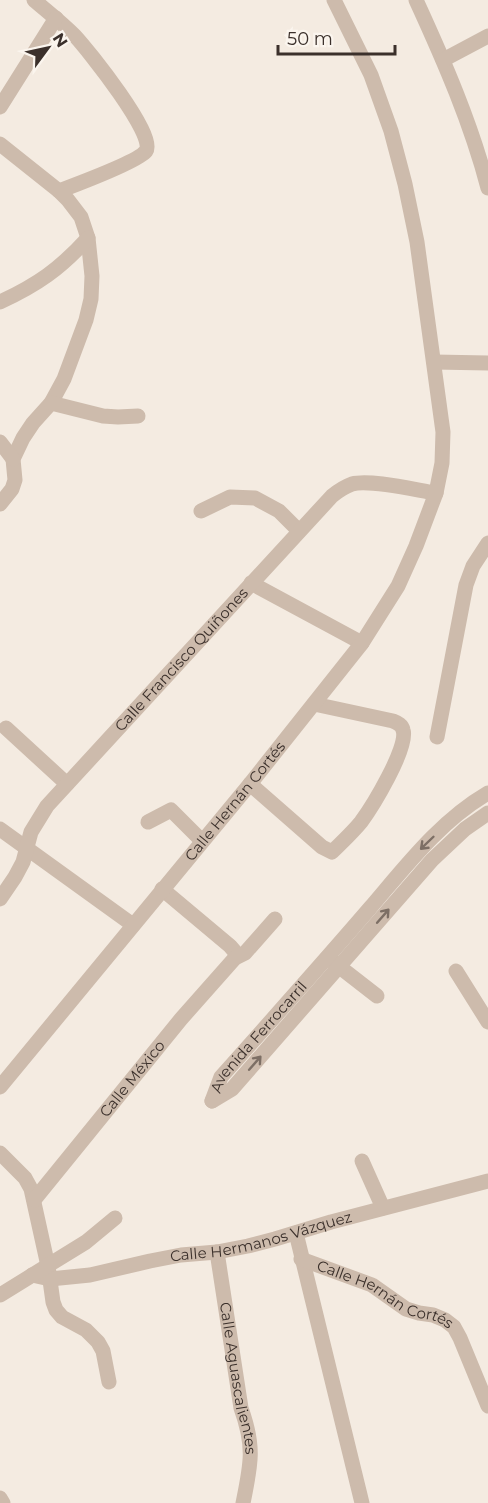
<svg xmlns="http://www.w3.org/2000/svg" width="488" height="1503" font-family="Montserrat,sans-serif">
<rect width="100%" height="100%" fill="#f4ebe1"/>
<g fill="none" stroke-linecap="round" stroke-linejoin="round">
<g stroke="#cdbbac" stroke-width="15">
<path d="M34,0C48,12 62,23 75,36C88,50 157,136 146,151C139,161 75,185 59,191"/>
<path d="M416,0C444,61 471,123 488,188"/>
<path d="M443,60L488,36"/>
<path d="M0,107L56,18"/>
<path d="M0,144L59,191L68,200L81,217L88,238L92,276L91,299L86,320L64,379L51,403L33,423L23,438L13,459L15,480L12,489L0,504"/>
<path d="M0,302C37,285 60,269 88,238"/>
<path d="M434,362L488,363"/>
<path d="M51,403L103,416L118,417L138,416"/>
<path d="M0,442L13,459"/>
<path d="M201,511L230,497L255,498L279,511L299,531"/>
<path d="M251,583L362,643"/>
<path d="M6,728L67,784"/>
<path d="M437,737L466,585L473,566L488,543"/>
<path d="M250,784L322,847L332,852C342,842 352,833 361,822C372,807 409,747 403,730C402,725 398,723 393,721L314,704"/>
<path d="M148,822L171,810L202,841"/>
<path d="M0,829L133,925"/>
<path d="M162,889L230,946L236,953L235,958"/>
<path id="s1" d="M0,899L15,877L23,862L31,832L47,806L332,496C338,491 344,487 352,484C370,479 416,490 436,493"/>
<path d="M332,961L377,996"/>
<path d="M456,971L488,1022"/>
<path id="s2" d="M0,1087L250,784L362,643L398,586L416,546L436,493L442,463L443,432L417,242L405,184L391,131L371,75L334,0"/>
<path id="s3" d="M212,1101L221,1077C271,1021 321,965 370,908C406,866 440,821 488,793"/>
<path d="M212,1101L232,1089L432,860L465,829L488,813"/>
<path d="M0,1153L25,1178L31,1189L48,1266L53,1302L56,1310L62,1317L86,1330L98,1342L103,1351L109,1382"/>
<path d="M362,1161L383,1208"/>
<path id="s4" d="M34,1200L181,1019L235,958L245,953L275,919"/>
<path d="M296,1233L362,1503"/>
<path id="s5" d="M217,1252L241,1408C255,1447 251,1464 243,1503"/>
<path id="s6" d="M301,1259L372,1285L406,1309L419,1313L433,1315L445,1320L454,1327L460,1338L488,1406"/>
<path id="s7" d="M32,1275L50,1279L90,1275L150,1261L181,1255L217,1252L248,1246L275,1239L331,1222L488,1181"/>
<path d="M0,1295L86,1242L115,1218"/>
<path d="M0,1498L3,1503"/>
</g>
</g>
<defs><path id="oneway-shaft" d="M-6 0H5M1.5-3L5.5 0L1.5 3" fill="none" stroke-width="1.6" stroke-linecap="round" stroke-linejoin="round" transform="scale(1.5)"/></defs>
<g stroke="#7d6f65">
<use href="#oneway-shaft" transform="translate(427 843) rotate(136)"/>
<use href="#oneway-shaft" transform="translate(383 916) rotate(-49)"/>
<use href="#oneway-shaft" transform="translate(255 1063) rotate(-49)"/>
</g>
<g text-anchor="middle" stroke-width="4.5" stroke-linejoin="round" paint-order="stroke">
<g font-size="15" fill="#3b302b" stroke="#fbf5ee">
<text dy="5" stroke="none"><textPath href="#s1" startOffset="304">Calle Francisco Quiñones</textPath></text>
<text dy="5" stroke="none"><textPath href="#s2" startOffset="370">Calle Hernán Cortés</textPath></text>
<text dy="5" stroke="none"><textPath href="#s3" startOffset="80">Avenida Ferrocarril</textPath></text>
<text dy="5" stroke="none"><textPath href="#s4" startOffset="156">Calle México</textPath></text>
<text dy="5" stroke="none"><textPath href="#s7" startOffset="234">Calle Hermanos Vázquez</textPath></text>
<text dy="5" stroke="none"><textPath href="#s6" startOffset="92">Calle Hernán Cortés</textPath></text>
<text dy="5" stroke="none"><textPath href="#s5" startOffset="128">Calle Aguascalientes</textPath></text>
</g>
</g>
<g transform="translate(48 48) rotate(57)" stroke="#fbf5ee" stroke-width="4.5" paint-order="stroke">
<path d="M0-4.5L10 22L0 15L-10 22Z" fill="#3b302b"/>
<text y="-9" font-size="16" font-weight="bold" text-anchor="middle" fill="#3b302b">N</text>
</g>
<path d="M278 45v9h117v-9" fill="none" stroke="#3b302b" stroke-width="3"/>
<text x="287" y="45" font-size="18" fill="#3b302b" stroke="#fbf5ee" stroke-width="4.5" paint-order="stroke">50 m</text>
</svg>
